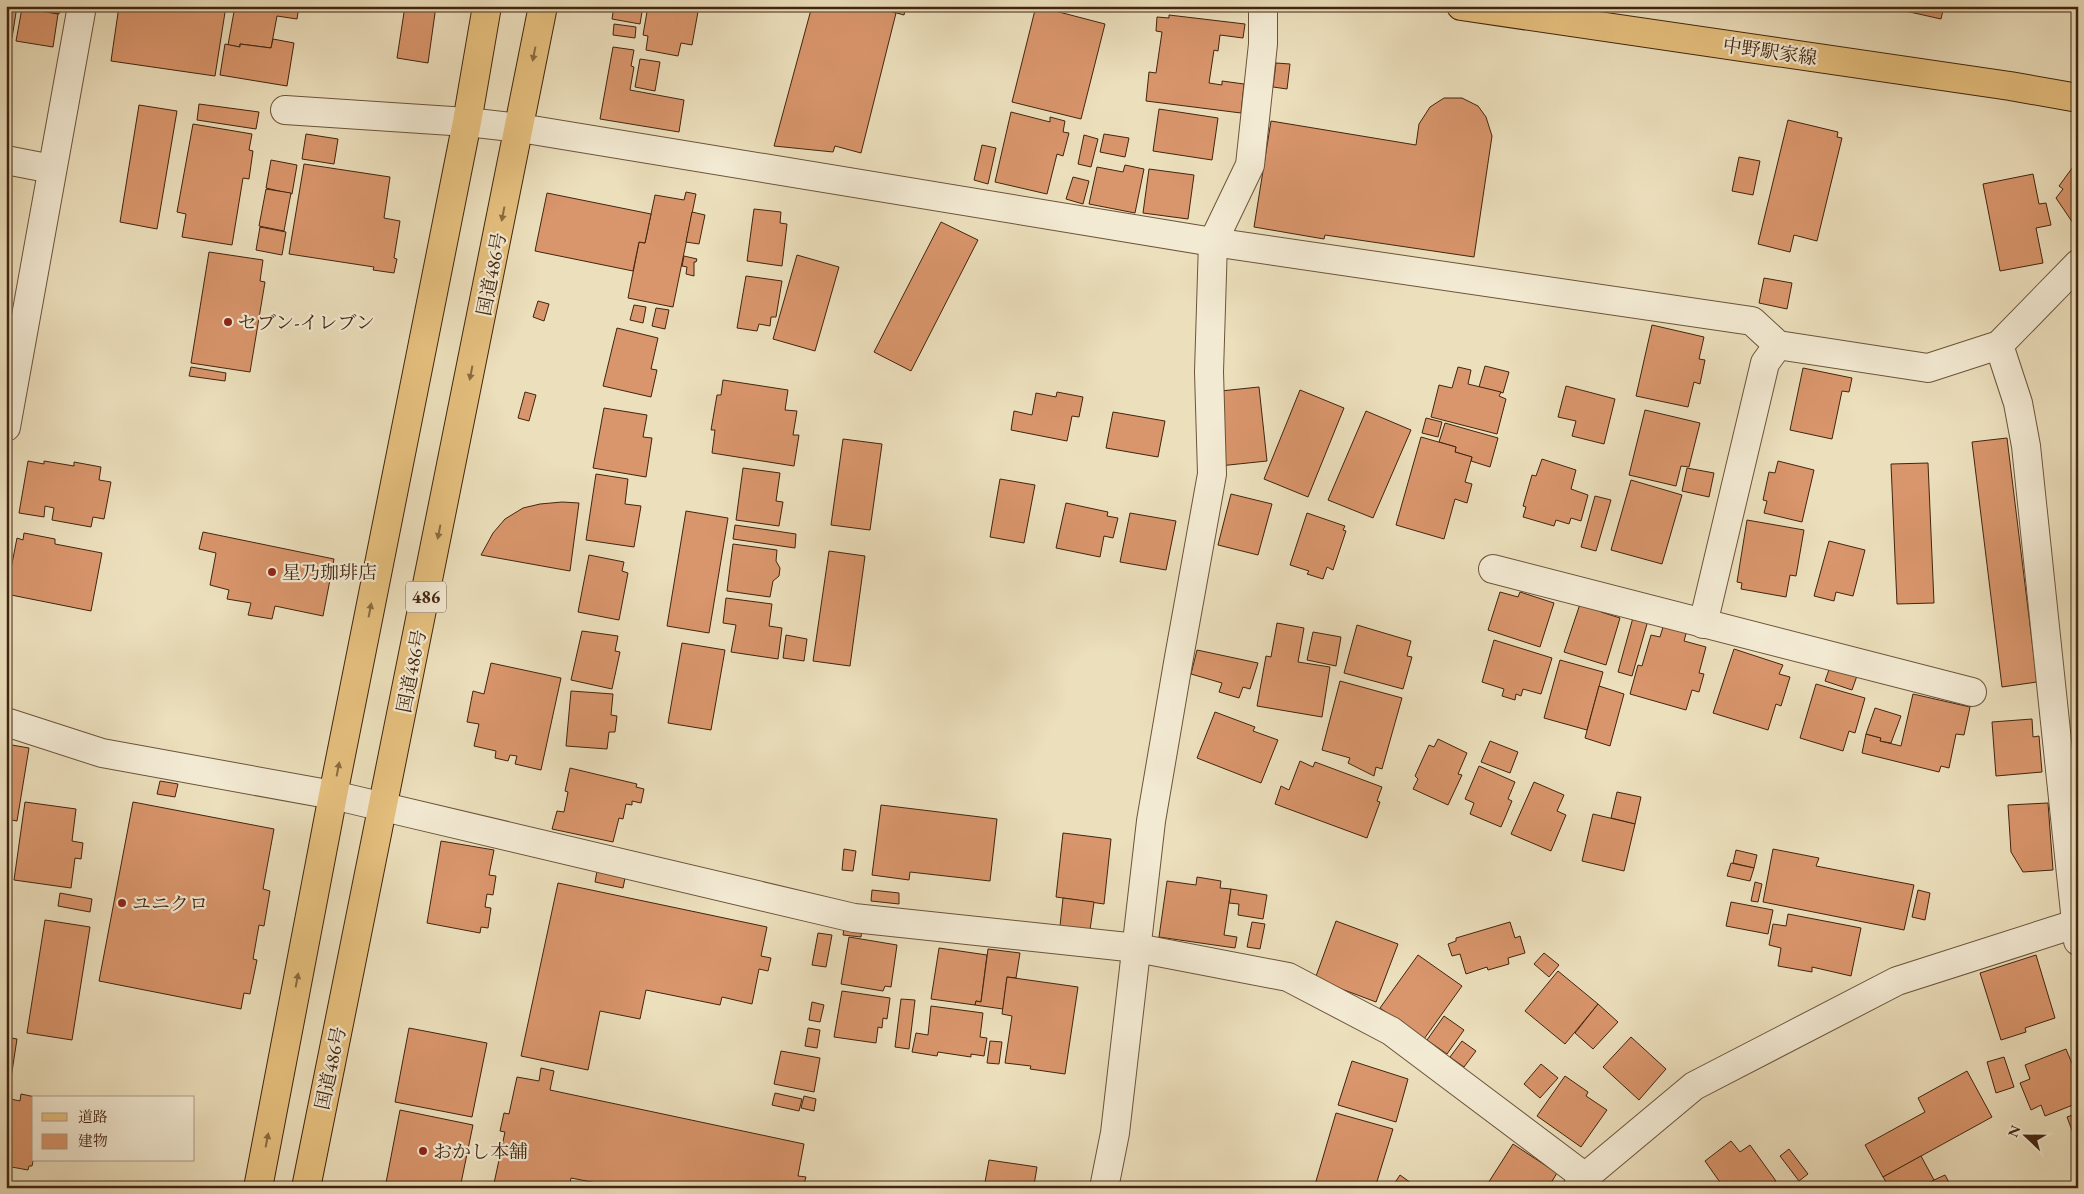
<svg xmlns="http://www.w3.org/2000/svg" width="2084" height="1194" font-family="'EB Garamond','Noto Serif JP',serif">
<rect width="100%" height="100%" fill="#ecdfbc"/>
<filter id="stains"><feTurbulence type="fractalNoise" baseFrequency=".004" numOctaves="4"/><feColorMatrix values="0 0 0 0 .2 0 0 0 0 .09 0 0 0 0 .02 0 0 0 .5 -.17"/></filter>
<radialGradient id="worn" r=".72"><stop offset=".6" stop-color="#630" stop-opacity="0"/><stop offset="1" stop-color="#630" stop-opacity=".3"/></radialGradient>
<g fill="#d9956b" stroke="#41250f">
<path d="M6,6H17L12,38L6,37Z"/>
<path d="M17,6H61L59,14Z"/>
<path d="M119,6H226L215,76L111,61Z"/>
<path d="M235,6H299L297,19L277,16L271,48L240,44V47L228,45Z"/>
<path d="M405,6H436L428,63L397,58Z"/>
<path d="M614,6H643L640,24L612,19Z"/>
<path d="M648,6H699L692,45L681,43L678,56L646,50L648,36L643,35Z"/>
<path d="M812,6H871L896,13L861,153L835,146L833,152L774,146Z"/>
<path d="M871,6H906L904,15Z"/>
<path d="M1036,6L1105,24L1081,119L1012,102Z"/>
<path d="M1883,6H1944L1941,19Z"/>
<path d="M22,8L58,14L53,47L16,41Z"/>
<path d="M1169,15L1245,24L1243,38L1220,35L1218,51L1214,50L1209,83L1222,85V81L1244,84L1241,113L1146,101L1149,72L1156,73L1162,32L1156,31L1157,17L1169,18Z"/>
<path d="M614,24L636,27L635,38L613,35Z"/>
<path d="M273,39L294,43L287,86L220,75L225,44L240,47V44L271,48Z"/>
<path d="M613,47L634,50L631,66L634,67L630,90L684,100L679,132L600,119Z"/>
<path d="M640,59L660,62L655,91L635,87Z"/>
<path d="M1276,63L1290,64L1287,89L1273,87Z"/>
<path d="M1444,98H1462L1478,106L1486,117L1492,136L1474,257L1325,235L1324,239L1254,227L1271,121L1416,145L1419,124L1430,107Z"/>
<path d="M199,104L259,112L256,129L197,120Z"/>
<path d="M139,105L177,111L157,229L120,222Z"/>
<path d="M1159,109L1218,118L1212,160L1153,151Z"/>
<path d="M1011,112L1050,122V117L1065,121L1063,132L1069,133L1063,156L1057,154L1047,194L995,182Z"/>
<path d="M1788,120L1838,132L1837,137L1842,138L1817,241L1794,235L1790,252L1758,244Z"/>
<path d="M193,124L252,134L249,150L253,151L249,179L243,178L232,245L182,237L186,214L177,212Z"/>
<path d="M306,134L338,139L334,164L302,159Z"/>
<path d="M1104,134L1129,138L1125,157L1100,152Z"/>
<path d="M1084,135L1098,139L1091,167L1078,164Z"/>
<path d="M982,145L996,148L988,184L974,180Z"/>
<path d="M1739,157L1760,161L1753,195L1732,191Z"/>
<path d="M271,160L297,165L292,194L266,188Z"/>
<path d="M2078,160V228L2077,229L2056,198L2063,189L2059,186Z"/>
<path d="M304,164L390,177L384,218L400,221L394,258L397,259L394,273L373,270L374,267L289,254Z"/>
<path d="M1125,165L1144,169L1135,213L1089,204L1097,167L1123,172Z"/>
<path d="M1149,169L1194,175L1188,219L1143,213Z"/>
<path d="M2033,174L2039,204L2046,203L2051,225L2036,228L2043,263L2000,271L1983,184Z"/>
<path d="M1073,177L1089,181L1083,204L1066,199Z"/>
<path d="M266,189L291,193L284,231L259,226Z"/>
<path d="M686,192L696,194L673,307L628,298L639,242L645,243L655,195L684,200Z"/>
<path d="M547,193L651,214L645,243L639,242L633,271L535,251Z"/>
<path d="M6,200L10,201L6,218Z"/>
<path d="M754,209L781,212L780,223L787,224L782,266L747,261Z"/>
<path d="M692,212L705,215L699,244L686,242Z"/>
<path d="M941,222L978,240L911,371L874,352Z"/>
<path d="M260,227L286,232L282,255L256,250Z"/>
<path d="M209,252L263,260L260,281L265,282L250,372L191,363Z"/>
<path d="M797,255L839,267L815,351L773,339Z"/>
<path d="M684,256L697,259L696,262H694V276L686,274L687,267L682,266Z"/>
<path d="M746,276L782,281L776,317H771L770,326L759,324L757,331L737,328Z"/>
<path d="M1764,278L1792,283L1787,309L1759,303Z"/>
<path d="M538,301L549,304L544,321L533,317Z"/>
<path d="M634,305L646,307L643,323L630,320Z"/>
<path d="M656,308L669,310L665,329L652,326Z"/>
<path d="M1652,325L1704,337L1699,359L1705,360L1700,384L1694,382L1688,407L1636,396Z"/>
<path d="M617,328L658,338L651,369L657,370L651,397L603,386Z"/>
<path d="M1485,366L1509,372L1503,393L1479,387Z"/>
<path d="M191,367L226,373L225,381L189,376Z"/>
<path d="M1458,367L1471,370L1468,384L1501,392L1499,396L1506,399L1497,434L1431,417L1439,385L1452,388Z"/>
<path d="M1803,368L1852,378L1849,392L1842,391L1832,439L1790,430Z"/>
<path d="M723,380L788,390L785,410L797,411L793,435H799L794,466L712,453L715,430H711L717,395H721Z"/>
<path d="M1566,386L1615,399L1604,444L1572,436L1576,421L1558,417Z"/>
<path d="M1259,387L1267,461L1219,466L1211,392Z"/>
<path d="M1300,390L1344,408L1308,497L1264,479Z"/>
<path d="M525,392L536,395L529,421L518,418Z"/>
<path d="M1057,392L1083,397L1079,417L1072,416L1067,441L1011,430L1014,411L1032,415L1036,393L1056,397Z"/>
<path d="M604,408L647,415L643,437L652,438L646,477L593,468Z"/>
<path d="M1645,410L1700,423L1689,467L1681,466L1676,486L1629,475Z"/>
<path d="M1366,411L1411,430L1373,518L1328,500Z"/>
<path d="M1113,412L1165,421L1158,457L1106,448Z"/>
<path d="M1426,418L1442,422L1438,437L1422,433Z"/>
<path d="M1445,423L1498,438L1490,467L1471,461L1472,457L1455,452L1456,447L1439,442Z"/>
<path d="M1421,437L1456,447L1455,452L1472,457L1465,482L1472,484L1467,503L1455,499L1444,539L1396,525Z"/>
<path d="M2007,438L2037,682L2002,687L1972,442Z"/>
<path d="M843,439L882,444L870,530L831,525Z"/>
<path d="M1542,459L1576,470L1571,489L1588,495L1581,521L1571,518L1569,524L1556,520L1554,526L1523,517L1526,507L1523,506L1532,475L1536,476Z"/>
<path d="M28,461L44,464V461L74,466V462L101,467L99,480L111,482L104,519L93,517L91,527L52,520L54,508L45,506L44,517L19,513Z"/>
<path d="M1778,461L1814,470L1802,522L1764,513L1767,501L1763,500L1769,472L1775,473Z"/>
<path d="M1928,463L1934,603L1897,604L1891,464Z"/>
<path d="M743,468L780,473L776,501L783,502L779,526L736,520Z"/>
<path d="M1687,468L1714,473L1709,497L1682,491Z"/>
<path d="M596,474L628,479L625,504L641,506L634,547L586,540Z"/>
<path d="M1000,479L1035,485L1024,543L990,537Z"/>
<path d="M1631,480L1682,495L1662,564L1611,550Z"/>
<path d="M1231,494L1272,504L1258,555L1218,545Z"/>
<path d="M1595,496L1611,500L1596,551L1581,547Z"/>
<path d="M562,502L579,503L570,571L481,555L493,533L505,519L523,508L540,504Z"/>
<path d="M1066,503L1108,512L1107,516L1118,518L1113,538L1104,536L1100,557L1056,548Z"/>
<path d="M686,511L728,518L709,633L667,626Z"/>
<path d="M1130,513L1176,521L1166,570L1120,562Z"/>
<path d="M1307,513L1345,526L1343,530L1346,531L1333,570L1327,567L1323,579L1307,574L1309,571L1290,565Z"/>
<path d="M1747,520L1804,530L1796,576L1790,575L1786,597L1741,589L1742,583L1737,582Z"/>
<path d="M735,525L796,534L795,548L733,539Z"/>
<path d="M203,532L334,559L323,616L275,606L272,619L248,615L251,603L227,599L229,590L210,585L216,553L199,549Z"/>
<path d="M24,533L55,539V544L102,553L91,611L6,594L17,538L23,540Z"/>
<path d="M1829,541L1865,550L1853,596L1836,592L1834,601L1814,596Z"/>
<path d="M733,544L777,550L776,561L780,568L779,576L773,581L770,597L727,591Z"/>
<path d="M829,551L865,556L850,666L813,661Z"/>
<path d="M589,555L624,562L622,571L628,573L619,620L578,612Z"/>
<path d="M1500,592L1518,597L1520,592L1554,603L1540,647L1488,630Z"/>
<path d="M726,598L772,604L769,626L782,628L778,659L731,652L736,625L723,623Z"/>
<path d="M1581,601L1602,608L1601,612L1620,618L1606,665L1564,652Z"/>
<path d="M1634,614L1649,617L1632,676L1618,672Z"/>
<path d="M1666,617L1689,623L1684,641L1706,647L1699,673L1704,674L1699,692L1692,690L1686,710L1630,694L1638,665L1642,666L1651,635L1660,637Z"/>
<path d="M1277,623L1304,628L1298,662L1330,667L1322,717L1257,706L1266,656L1271,657Z"/>
<path d="M1357,625L1411,641L1407,656L1412,657L1403,689L1344,673Z"/>
<path d="M582,631L618,636L615,651L620,652L612,689L571,680Z"/>
<path d="M1313,632L1341,637L1336,666L1307,660Z"/>
<path d="M786,635L807,639L804,661L783,658Z"/>
<path d="M1494,640L1552,658L1541,694L1523,689L1521,696L1516,694L1515,700L1502,696L1504,689L1482,682Z"/>
<path d="M682,643L725,650L711,730L668,723Z"/>
<path d="M1734,649L1783,665L1779,674L1790,677L1781,706L1776,704L1768,730L1713,713Z"/>
<path d="M1197,650L1258,663L1250,689L1243,687L1239,698L1219,692L1222,683L1191,674Z"/>
<path d="M1560,660L1603,672L1587,730L1544,718Z"/>
<path d="M491,663L561,678L541,770L515,764L517,756L510,755L508,761L495,758L496,751L474,746L479,724L467,722L473,691L484,694Z"/>
<path d="M1831,664L1858,673L1852,690L1825,681Z"/>
<path d="M1340,681L1402,698L1382,769L1376,767L1374,776L1348,763L1350,758L1322,750Z"/>
<path d="M1816,684L1865,698L1855,733L1849,731L1843,751L1800,738Z"/>
<path d="M1599,686L1624,694L1610,746L1585,738Z"/>
<path d="M571,691L613,694L611,715L617,716L615,732H609L607,749L566,746Z"/>
<path d="M1913,694L1970,707L1964,735L1956,734L1949,768L1941,766L1939,772L1862,753L1866,734L1881,738L1880,741L1901,746Z"/>
<path d="M1875,708L1901,716L1891,743L1880,741L1881,738L1866,734Z"/>
<path d="M1215,712L1255,727L1253,731L1278,740L1261,783L1197,758Z"/>
<path d="M2032,719L2033,737L2039,736L2042,772L1996,776L1992,722Z"/>
<path d="M1438,739L1467,753L1458,774L1462,775L1448,805L1413,789L1418,779L1415,776L1429,745L1434,747Z"/>
<path d="M1490,741L1518,752L1510,773L1481,762Z"/>
<path d="M6,744L29,748L17,821L6,819Z"/>
<path d="M2078,746V799H2075Z"/>
<path d="M1300,761L1313,767L1315,762L1382,787L1377,801L1380,802L1367,838L1275,804L1281,786L1289,790Z"/>
<path d="M1479,766L1515,782L1508,799L1512,801L1501,827L1470,814L1474,803L1465,799Z"/>
<path d="M570,768L637,784L636,787L644,789L641,803L632,801V805L626,804L623,819L619,818L613,842L552,829L557,811L564,812L568,792L565,791Z"/>
<path d="M160,781L178,784L175,797L157,794Z"/>
<path d="M1534,782L1564,795L1557,811L1566,815L1551,851L1511,834Z"/>
<path d="M1617,792L1641,797L1635,824L1611,818Z"/>
<path d="M25,802L76,809L72,841L83,843L81,859L75,858L71,888L14,880Z"/>
<path d="M133,802L274,829L263,889L270,891L264,926L259,925L253,959L257,960L250,994L244,993L241,1009L99,981Z"/>
<path d="M2048,803L2053,870L2023,872L2011,852L2008,805Z"/>
<path d="M881,805L997,819L990,881L910,872L909,880L872,875Z"/>
<path d="M1593,814L1635,824L1624,871L1582,861Z"/>
<path d="M1063,833L1111,839L1104,904L1056,897Z"/>
<path d="M441,841L494,850L489,875L496,876L493,895L487,894L485,907L491,908L488,928L481,927L480,933L427,923Z"/>
<path d="M844,849L856,851L853,871L842,870Z"/>
<path d="M1773,849L1819,858L1816,866L1914,885L1904,930L1763,902Z"/>
<path d="M1736,850L1757,855L1754,868L1733,863Z"/>
<path d="M1731,863L1754,868L1750,881L1727,876Z"/>
<path d="M597,871L625,878L623,888L595,882Z"/>
<path d="M1197,877L1221,881L1220,888L1231,889L1224,935L1237,937L1235,948L1159,937L1167,881L1196,885Z"/>
<path d="M1755,882L1762,884L1758,902L1751,901Z"/>
<path d="M558,883L767,927L761,956L771,958L768,971L759,969L752,1004L722,997L720,1005L646,990L640,1019L600,1011L588,1070L521,1056Z"/>
<path d="M1231,889L1267,895L1263,919L1238,915L1239,904L1229,903Z"/>
<path d="M872,890L899,893V904L871,901Z"/>
<path d="M1918,890L1930,893L1925,920L1912,917Z"/>
<path d="M60,893L92,899L90,912L58,906Z"/>
<path d="M1063,898L1094,902L1090,930L1060,926Z"/>
<path d="M1731,902L1773,910L1768,934L1726,926Z"/>
<path d="M1788,914L1861,928L1851,976L1812,967V972L1778,966L1781,948L1769,945L1773,924L1786,926Z"/>
<path d="M45,920L90,927L72,1040L27,1033Z"/>
<path d="M1336,921L1398,944L1376,1002L1315,979Z"/>
<path d="M1252,922L1265,924L1260,949L1247,947Z"/>
<path d="M1510,922L1515,938L1520,936L1525,953L1508,958L1509,964L1488,970L1487,967L1466,974L1460,954L1452,956L1448,944L1456,941V938Z"/>
<path d="M844,928L862,929L861,937L843,935Z"/>
<path d="M818,933L832,935L826,967L812,965Z"/>
<path d="M849,937L897,945L891,987L885,986L883,991L841,984Z"/>
<path d="M939,948L987,955L981,1002L976,1001L975,1005L931,999Z"/>
<path d="M988,949L1020,953L1016,978L1007,977L1003,1009L975,1005L976,1001L981,1002Z"/>
<path d="M1544,953L1559,965L1549,977L1534,964Z"/>
<path d="M1418,955L1462,986L1424,1039L1380,1008Z"/>
<path d="M2036,955L2055,1018L2025,1028L2026,1032L2001,1040L1980,973Z"/>
<path d="M1558,971L1598,1004L1565,1044L1525,1011Z"/>
<path d="M1007,977L1078,987L1065,1074L1030,1069L1031,1066L1005,1063L1012,1016L1002,1014Z"/>
<path d="M842,991L890,998L887,1019L883,1018L882,1028L878,1027L876,1043L834,1037Z"/>
<path d="M901,999L915,1000L909,1049L895,1047Z"/>
<path d="M812,1002L824,1005L820,1022L809,1020Z"/>
<path d="M1598,1004L1618,1022L1593,1049L1575,1033Z"/>
<path d="M931,1006L983,1013L980,1037L987,1038L984,1056L971,1054V1057L938,1052L937,1056L912,1052L916,1033L928,1035Z"/>
<path d="M1444,1016L1464,1030L1447,1054L1427,1040Z"/>
<path d="M409,1028L487,1043L472,1117L395,1102Z"/>
<path d="M808,1028L820,1030L817,1048L805,1046Z"/>
<path d="M6,1037L17,1039L9,1091H6Z"/>
<path d="M1631,1037L1666,1069L1639,1100L1603,1067Z"/>
<path d="M990,1041L1002,1042L999,1064L987,1063Z"/>
<path d="M1462,1041L1476,1051L1464,1067L1450,1057Z"/>
<path d="M2066,1049L2078,1078V1103L2045,1116L2041,1105L2031,1110L2020,1083L2030,1079L2025,1065Z"/>
<path d="M781,1051L820,1058L814,1092L774,1084Z"/>
<path d="M2004,1057L2014,1087L1996,1093L1987,1062Z"/>
<path d="M1352,1061L1408,1079L1396,1122L1338,1105Z"/>
<path d="M1541,1064L1558,1078L1540,1098L1524,1084Z"/>
<path d="M541,1068L554,1071L550,1090L804,1144L798,1176L806,1177L803,1188H607V1185L571,1178L569,1188H493L505,1132L500,1131L504,1113L509,1114L517,1077L539,1081Z"/>
<path d="M1967,1071L1992,1117L1883,1177L1865,1145L1925,1112L1918,1098Z"/>
<path d="M1565,1076L1588,1092L1586,1096L1607,1110L1581,1147L1537,1116Z"/>
<path d="M775,1093L802,1099L799,1111L772,1105Z"/>
<path d="M21,1094L40,1098H34V1156L32,1166H29L28,1170L6,1166V1098L20,1101Z"/>
<path d="M804,1096L816,1099L814,1111L801,1108Z"/>
<path d="M400,1110L473,1125L460,1188H385Z"/>
<path d="M1336,1113L1393,1129L1375,1188H1314Z"/>
<path d="M2078,1113V1144H2077L2067,1117Z"/>
<path d="M1731,1141L1740,1152L1750,1145L1776,1181L1767,1188H1724L1705,1161Z"/>
<path d="M1513,1144L1557,1173L1548,1188H1485Z"/>
<path d="M1789,1149L1808,1174L1799,1181L1780,1156Z"/>
<path d="M1921,1156L1934,1180L1922,1188H1890L1883,1177Z"/>
<path d="M989,1160L1037,1167L1034,1185L1040,1186V1188H984Z"/>
<path d="M1400,1175L1418,1188H1394L1392,1187Z"/>
<path d="M1945,1175L1952,1188H1922L1934,1180Z"/>
</g>
<g fill="none" stroke-linecap="round" stroke-linejoin="round">
<g stroke="#6c543a" stroke-width="30">
<g id="minor">
<path d="M285,110L467,122L520,128L1213,242L1752,321L1778,345L1928,368L1999,345L2078,264"/>
<path d="M6,160L52,169"/>
<path d="M1999,345L2018,403L2026,446L2078,941"/>
<path d="M6,427L82,6"/>
<path d="M1493,569L1972,692"/>
<path d="M1703,624L1765,363L1778,345"/>
<path d="M6,722L102,753L333,795L854,918L1137,948L1288,977L1391,1031L1585,1177"/>
<path d="M1104,1188L1115,1133L1151,821L1178,663L1212,474L1209,372L1213,242L1250,165L1263,44V6"/>
<path d="M1577,1188L1585,1177L1694,1086L1897,981L2075,924"/>
</g>
</g>
<g stroke="#41250f" stroke-width="30">
<path id="major" d="M1461,6L2010,86L2078,98"/>
</g>
<g stroke="#41250f" stroke-width="30">
<g id="highway">
<path d="M258,1188L333,795L467,122L487,6"/>
<path d="M306,1188L543,6"/>
</g>
</g>
<use href="#minor" stroke="#f3ead3" stroke-width="28"/>
<use href="#major" stroke="#e6c07e" stroke-width="28"/>
<use href="#highway" stroke="#e6c07e" stroke-width="28"/>
</g>
<defs><path id="oneway-solid" d="M-6-.8H1V-3.2L6.5 0L1 3.2V.8H-6Z" transform="scale(1.25)"/></defs>
<g fill="#8b6b41">
<use href="#oneway-solid" transform="translate(534 54) rotate(101)"/>
<use href="#oneway-solid" transform="translate(503 214) rotate(101)"/>
<use href="#oneway-solid" transform="translate(471 373) rotate(101)"/>
<use href="#oneway-solid" transform="translate(439 532) rotate(101)"/>
<use href="#oneway-solid" transform="translate(370 610) rotate(-79)"/>
<use href="#oneway-solid" transform="translate(338 769) rotate(-79)"/>
<use href="#oneway-solid" transform="translate(297 980) rotate(-79)"/>
<use href="#oneway-solid" transform="translate(267 1140) rotate(-79)"/>
</g>
<g fill="#8f2418" stroke="#f3ead3" stroke-width="2">
<circle cx="228" cy="322" r="5"/>
<circle cx="272" cy="572" r="5"/>
<circle cx="122" cy="903" r="5"/>
<circle cx="423" cy="1151" r="5"/>
</g>
<g text-anchor="middle" stroke-width="4.5" stroke-linejoin="round" paint-order="stroke">
<rect fill="#f3ead3" stroke="#76604a" stroke-width="1" x="406" y="581.5" width="40" height="31" rx="4"/>
<g font-size="18" font-weight="bold" fill="#41250f">
<text x="426" y="603">486</text>
</g>
<g font-size="19" fill="#41250f" stroke="#f3ead3">
<text transform="translate(1770 51) rotate(8)" y="7">中野駅家線</text>
<text transform="translate(491 274) rotate(-79)" y="7">国道486号</text>
<text transform="translate(411 671) rotate(-79)" y="7">国道486号</text>
<text transform="translate(330 1068) rotate(-78)" y="7">国道486号</text>
</g>
<g font-size="19" fill="#41250f" stroke="#f3ead3" text-anchor="start">
<text x="238" y="329">セブン-イレブン</text>
<text x="282" y="579">星乃珈琲店</text>
<text x="132" y="910">ユニクロ</text>
<text x="433" y="1158">おかし本舗</text>
</g>
</g>
<rect width="2084" height="1194" fill="none" stroke="#ecdfbc" stroke-width="25"/>
<rect x="8" y="8" width="2069" height="1179" fill="none" stroke="#41250f" stroke-width="2.5"/>
<rect x="12" y="12" width="2059" height="1169" fill="none" stroke="#41250f"/>
<rect x="32" y="1096" width="162" height="65" fill="#f3ead3" stroke="#ac9b85"/>
<rect x="42" y="1113" width="25" height="8" fill="#e6c07e" stroke="#ac9b85"/>
<text x="78" y="1122" font-size="15" fill="#41250f">道路</text>
<rect x="42" y="1134" width="25" height="15" fill="#d9956b" stroke="#ac9b85"/>
<text x="78" y="1146" font-size="15" fill="#41250f">建物</text>
<g transform="translate(2026 1136) rotate(292)" stroke="#f3ead3" stroke-width="4" paint-order="stroke">
<path d="M0-4L9 19L0 12L-9 19Z" fill="#41250f"/>
<text y="-8" font-size="14" font-weight="bold" text-anchor="middle" fill="#41250f">N</text>
</g>
<rect width="100%" height="100%" filter="url(#stains)"/>
<rect width="100%" height="100%" fill="url(#worn)"/>
</svg>
